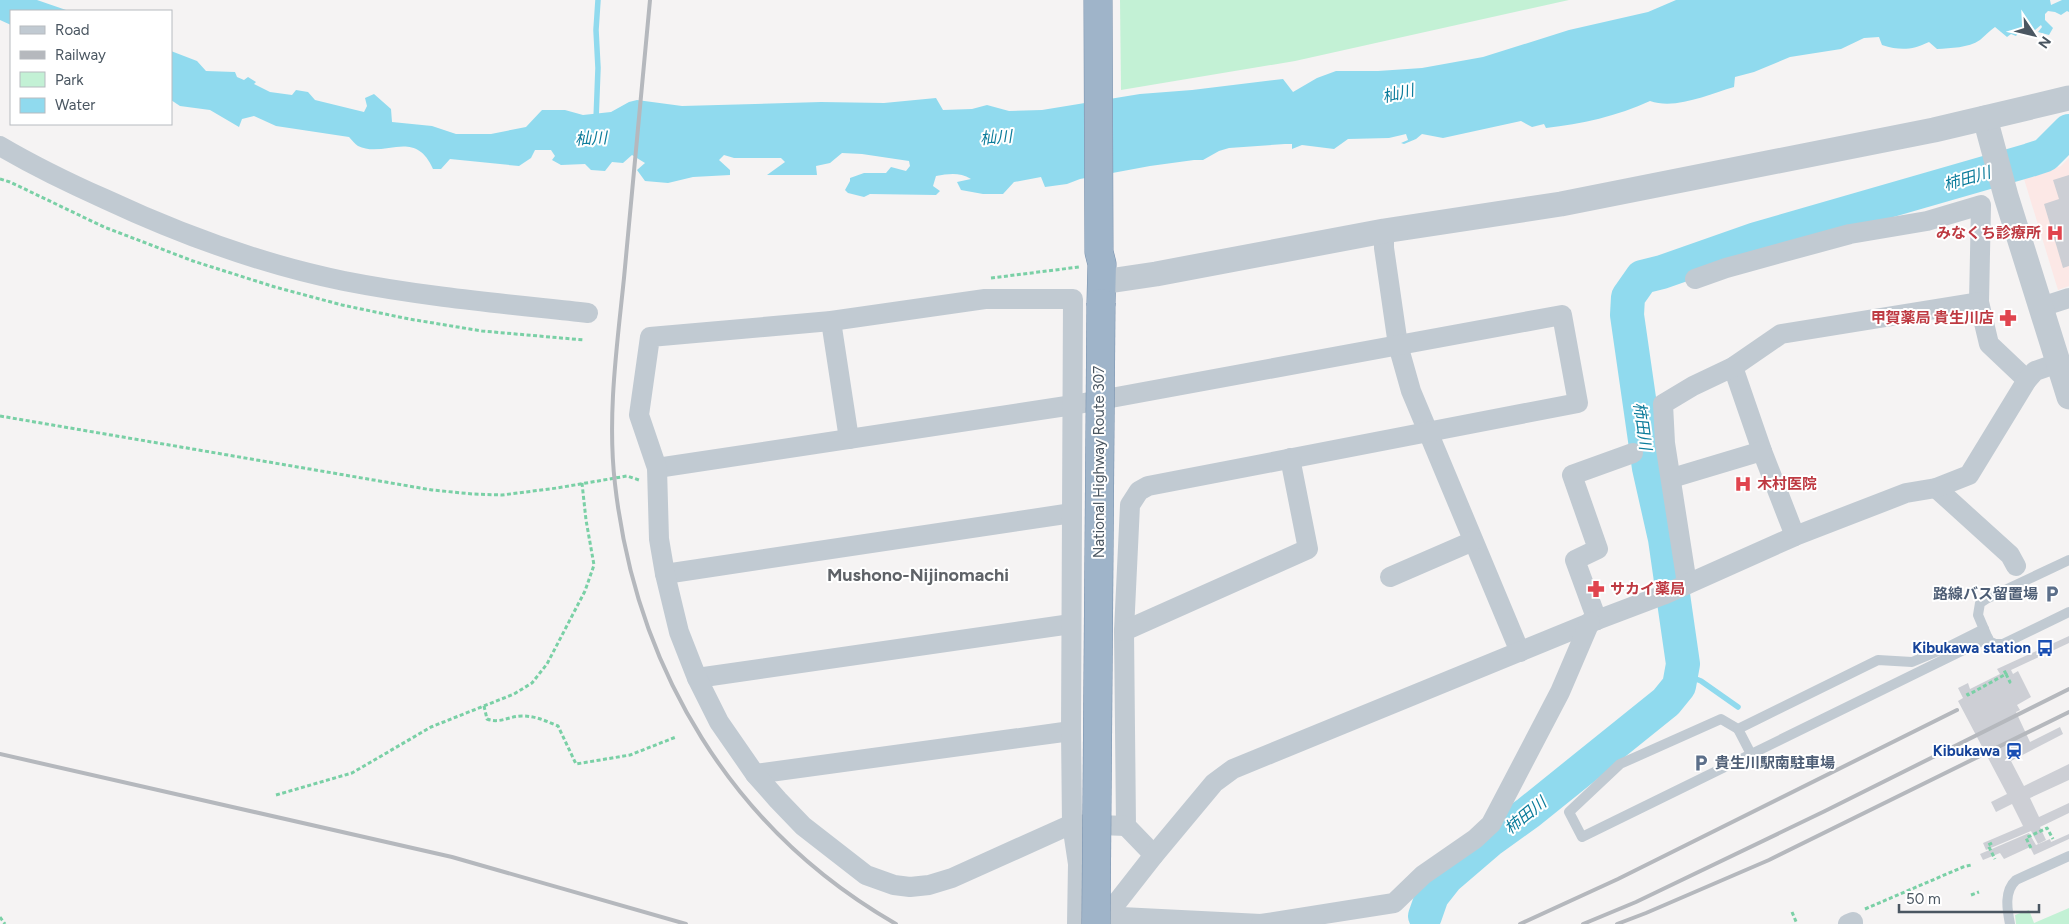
<svg xmlns="http://www.w3.org/2000/svg" width="2069" height="924" font-family="Figtree,'Noto Sans JP',sans-serif">
<rect width="100%" height="100%" fill="#f5f3f3"/>
<path fill="#fce8e6" d="M2069,158V286L2058,290L2024,179L2061,166Z"/>
<g fill="#c3f1d5">
<path d="M1120,0H1569L1295,61L1121,90Z"/>
<path d="M2069,908V924H2016L2015,915L2029,910L2034,923Z"/>
</g>
<g fill="#90daee">
<path d="M0,0H37L69,11H11V25L0,20Z"/>
<path d="M1676,0H2050L2051,5L2062,0H2069V12L2067,11L2061,15L2055,12L2048,11L2045,14V20L2053,28L2049,35L2038,32L2042,27L2041,25L2035,30L2034,36L2019,32L2016,36L2011,34L2007,37L1995,27C1989,31 1985,36 1980,40C1968,48 1951,48 1937,49L1929,42C1912,50 1901,51 1882,45L1879,37L1864,38L1841,49L1790,57L1754,72L1735,77L1734,87C1709,94 1676,110 1650,101C1618,116 1581,124 1546,128L1544,124L1532,127L1521,121L1443,138L1422,134L1416,139L1404,144L1401,143L1408,140L1406,134L1389,138L1348,139L1334,149L1302,145L1292,149V144H1285L1229,148L1219,151L1203,160H1194L1150,166L1080,179L1067,184L1045,187L1041,177L1014,182L1003,194H983L961,190L957,182L971,179C959,172 949,174 936,176L933,186L940,191L936,195L870,194L864,197L848,193L845,190L850,181V178L864,173H886L891,167L906,171L910,166L909,161L862,154L842,153L830,163L816,166L817,175H767L785,162L781,158H734L724,155L719,160L730,170V175L693,177L668,183L645,181L637,170L645,163L632,155L623,163L612,162L605,171L591,170L585,164L561,165L552,160L555,156L551,150H535L531,158L519,166L450,159L441,169H433C415,127 384,159 358,146C355,144 352,140 349,137L276,126L254,116L242,119L239,127L210,110L180,106L171,100V51L197,61L206,71L235,72L237,77L244,80L248,77L256,82L254,84L270,92L292,95L296,90L308,92L315,100L364,112L367,106L365,98L374,94L391,109L392,122L432,126L456,134H491L526,127L542,110H565L583,115L611,112L629,102L637,100L682,106L821,102L884,103L936,98L943,110L972,109L987,105L1009,111L1042,110L1140,94L1192,90L1283,79L1293,92L1317,78L1336,71H1378L1422,68L1483,57L1569,30L1648,12Z"/>
</g>
<g fill="none" stroke-linecap="round" stroke-linejoin="round">
<g stroke="#90daee" stroke-width="5.5">
<path d="M596,120L598,68L596,30L598,0"/>
<path d="M2030,160L2033,173"/>
<path d="M1681,673L1701,681L1738,707"/>
</g>
<path stroke="#90daee" stroke-width="34" d="M1425,916L1432,896L1447,877L1489,841L1528,813L1666,702L1679,686L1683,664L1665,539L1649,468L1627,315L1628,297L1642,277L1662,272L1756,239L2030,160L2045,155L2069,131"/>
</g>
<g fill="#cdcfd5">
<path d="M2069,175V266L2063,268L2044,204L2059,199L2053,180Z"/>
<path d="M2069,636V643L2011,670L2013,674L2018,671L2031,697L2017,705L2020,710L2016,712L2030,742L2060,727L2063,734L2011,761L2024,786L2069,764V780L2030,798L2039,817L2069,803V813L2040,827L2046,840L2038,844L2031,831L1986,850L1983,843L2023,826L2012,804L1996,812L1991,802L2007,794L1958,701L1963,698L1958,688L1968,683L1970,689L2000,674L1997,669Z"/>
<path d="M2029,833L2036,845L2050,839L2051,842L2069,834V839L2034,855L2030,847L2004,859L2000,853L1983,860L1980,854Z"/>
</g>
<g fill="none" stroke-linecap="round" stroke-linejoin="round">
<g stroke="#7690ad" stroke-width="29">
<path id="trunk" d="M1098,0L1099,252L1102,264L1101,303"/>
</g>
<g stroke="#7ad0a6" stroke-width="3" stroke-dasharray="4 2.5" stroke-linecap="butt">
<path d="M0,179L10,182L104,227L193,261L275,287L342,305L409,319L482,331L584,340"/>
<path d="M991,278L1079,267"/>
<path d="M0,416L432,490L473,494L502,495L557,488L627,476L639,480"/>
<path d="M2006,674L2010,682L2007,684"/>
<path d="M1967,693L1968,695L2006,674L2004,670"/>
<path d="M484,706L487,719C500,724 509,716 522,716C536,716 546,721 558,726L576,764L630,755L676,737"/>
<path d="M276,795L352,773L431,727L514,694L532,683L547,664L585,591L594,565L586,520L582,483"/>
<path d="M1992,843L1988,845L1995,859"/>
<path d="M2031,848L2026,838L2047,828L2053,839"/>
<path d="M1971,895L1979,892"/>
<path d="M1865,909L1963,867L1971,865"/>
<path d="M1792,912L1797,924"/>
<path d="M0,917L5,924"/>
</g>
<g stroke="#c1cad2" stroke-width="10">
<path d="M2069,560L1986,599L1980,603L1978,615L1989,641L1995,644H2003L2069,612"/>
<path d="M1984,629L1948,647L1912,662L1878,660L1738,729L1721,719L1620,764L1569,812L1582,837L1988,638"/>
<path d="M1738,729L1751,754"/>
<path d="M2010,924C2007,909 2004,891 2016,880L2069,856"/>
</g>
<g stroke="#c1cad2" stroke-width="20">
<path d="M0,146C34,166 69,183 105,199C182,235 261,264 344,281C425,297 507,304 588,313"/>
<path d="M1384,231V248L1398,345L1411,391L1520,652"/>
<path d="M1695,279L1726,268L1850,234L1927,221L1981,205L1979,302L1989,344L2027,380"/>
<path d="M2041,307L2069,298"/>
<path d="M831,321L849,439"/>
<path d="M1733,367L1762,451L1795,536"/>
<path d="M657,468L1073,405L1562,315L1578,403L1148,486L1139,491L1130,505L1124,631L1126,826L1154,855"/>
<path d="M1672,478L1762,451"/>
<path d="M1936,488L2010,555L2016,566"/>
<path d="M665,574L1072,513"/>
<path d="M1390,577L1473,541"/>
<path d="M1687,584L1665,443L1663,404L1693,386L1733,367L1781,334L1979,302"/>
<path d="M1597,620L1575,560L1598,549L1572,475L1633,453"/>
<path d="M1124,631L1308,549L1290,458"/>
<path d="M697,678L1071,624"/>
<path d="M755,774L1071,731"/>
<path d="M1105,917H1121L1261,924"/>
<path d="M1077,924L1078,864L1072,824L1071,731L1073,299H985L831,321L650,337L639,415L657,468L659,539L665,574L679,632L697,678L719,722L755,774L778,800L803,826L866,875L894,885L910,887L929,885L952,878L1072,824L1126,826"/>
<path d="M1100,924L1154,855L1214,783L1233,769L1597,620L1663,595L1795,536L1906,493L1936,488L1969,475L2027,380L2035,371L2058,363"/>
<path d="M1261,924L1394,903L1423,875L1475,839L1491,824L1560,692L1590,622"/>
<path d="M1848,924L1853,922V924"/>
</g>
<g stroke="#c1cad2" stroke-width="25">
<path d="M1985,118L2006,196L2069,397"/>
<path d="M1102,282L1156,274L1384,231L1561,204L1934,130L2069,98"/>
</g>
<use href="#trunk" stroke="#9fb4c9" stroke-width="28"/>
<g stroke="#b5b8bd" stroke-width="4">
<path d="M650,0C641,93 633,185 624,278C617,346 607,416 615,484C636,669 732,830 896,924"/>
<path d="M0,754L452,857L686,924"/>
<path d="M1520,924L1618,879L1957,710"/>
<path d="M1583,924L1636,902L1825,811L2069,689"/>
<path d="M1617,924L1646,913L1769,860L2069,712"/>
</g>
<g stroke="#7690ad" stroke-width="29" stroke-linecap="butt">
<path id="trunk-bridge" d="M1096,924L1101,303"/>
</g>
<use href="#trunk-bridge" stroke="#9fb4c9" stroke-width="28"/>
</g>
<defs>
<g id="hospital-bare" transform="scale(1.35)"><path d="M-5-5h3v3.5h4V-5h3V5h-3V1.5h-4V5h-3Z" fill="#e0444e" stroke="#fff" stroke-width="2.5" paint-order="stroke"/></g>
<g id="pharmacy-bare" transform="scale(1.35)"><path d="M-2-6h4v4h4v4h-4v4h-4v-4h-4v-4h4Z" fill="#e0444e" stroke="#fff" stroke-width="2.5" paint-order="stroke"/></g>
<g id="parking-bare" transform="scale(1.35)"><path d="M-3.5-5.5H1a3.5 3.5 0 0 1 0 7H-1V5.5H-3.5ZM-1-3.4V-.6H.8a1.4 1.4 0 0 0 0-2.8Z" fill="#5c6f8a" stroke="#fff" stroke-width="2.5" paint-order="stroke"/></g>
<g id="bus-bare" transform="scale(1.35)"><path d="M-5-6H5V4H4V6H2V4H-2V6H-4V4H-5ZM-3.5-4V0h7V-4ZM-3.5 1.2v1.5H-2V1.2ZM2 1.2v1.5H3.5V1.2Z" fill="#1a4fb4" stroke="#fff" stroke-width="2.5" paint-order="stroke"/></g>
<g id="station-bare" transform="scale(1.35)"><path d="M-3-6H3Q5-6 5-4V2Q5 4 3 4L4.5 6H3L1.5 4h-3L-3 6H-4.5L-3 4Q-5 4-5 2V-4Q-5-6-3-6ZM-3.5-4v3h7v-3ZM-3.5 1v1.5H-2V1ZM2 1v1.5H3.5V1Z" fill="#1a4fb4" stroke="#fff" stroke-width="2.5" paint-order="stroke"/></g>
</defs>
<g fill-rule="evenodd">
<use href="#hospital-bare" x="2055" y="233"/>
<use href="#pharmacy-bare" x="2008" y="318"/>
<use href="#hospital-bare" x="1743" y="484"/>
<use href="#pharmacy-bare" x="1596" y="589"/>
<use href="#parking-bare" x="2052" y="594"/>
<use href="#bus-bare" x="2045" y="648"/>
<use href="#station-bare" x="2014" y="751"/>
<use href="#parking-bare" x="1701" y="763"/>
</g>
<g text-anchor="middle" stroke-width="4" stroke-linejoin="round" paint-order="stroke">
<g font-size="15" font-weight="bold" fill="#be3a42" stroke="#fff" text-anchor="end">
<text x="2041" y="238">みなくち診療所</text>
<text x="1994" y="323">甲賀薬局 貴生川店</text>
<text x="1757" y="489" text-anchor="start">木村医院</text>
<text x="1610" y="594" text-anchor="start">サカイ薬局</text>
</g>
<g font-size="15" fill="#4a5661" stroke="#fff">
<text transform="translate(1099 462) rotate(-90)" y="5">National Highway Route 307</text>
</g>
<g font-size="15" font-weight="bold" fill="#4e5e75" stroke="#fff" text-anchor="end">
<text x="2038" y="599">路線バス留置場</text>
<text x="1715" y="768" text-anchor="start">貴生川駅南駐車場</text>
</g>
<g font-size="15" font-weight="bold" fill="#164399" stroke="#fff" text-anchor="end">
<text x="2031" y="653">Kibukawa station</text>
<text x="2000" y="756">Kibukawa</text>
</g>
<g font-size="16" font-style="italic" fill="#0c7c9b" stroke="#fff">
<text transform="translate(1398 93) rotate(-13)" y="6">杣川</text>
<text transform="translate(996 137) rotate(-5)" y="6">杣川</text>
<text transform="translate(591 138) rotate(-3)" y="6">杣川</text>
<text transform="translate(1967 178) rotate(-16)" y="6">柿田川</text>
<text transform="translate(1643 426) rotate(82)" y="6">柿田川</text>
<text transform="translate(1525 815) rotate(-39)" y="6">柿田川</text>
</g>
<g font-size="18" font-weight="bold" fill="#5f6368" stroke="#fff">
<text x="918" y="581">Mushono-Nijinomachi</text>
</g>
</g>
<rect x="10" y="10" width="162" height="115" fill="#ffffff" stroke="#b7bbc0"/>
<rect x="20" y="26" width="25" height="8" fill="#c1cad2" stroke="#b7bbc0"/>
<text x="55" y="35" font-size="15" fill="#4a5661">Road</text>
<rect x="20" y="51" width="25" height="8" fill="#b5b8bd" stroke="#b7bbc0"/>
<text x="55" y="60" font-size="15" fill="#4a5661">Railway</text>
<rect x="20" y="72" width="25" height="15" fill="#c3f1d5" stroke="#b7bbc0"/>
<text x="55" y="85" font-size="15" fill="#4a5661">Park</text>
<rect x="20" y="98" width="25" height="15" fill="#90daee" stroke="#b7bbc0"/>
<text x="55" y="110" font-size="15" fill="#4a5661">Water</text>
<g transform="translate(2034 35) rotate(125)" stroke="#ffffff" stroke-width="4" paint-order="stroke">
<path d="M0-4L9 19L0 12L-9 19Z" fill="#4a5661"/>
<text y="-8" font-size="14" font-weight="bold" text-anchor="middle" fill="#4a5661">N</text>
</g>
<path d="M1899 904v8h140v-8" fill="none" stroke="#4a5661" stroke-width="2.5"/>
<text x="1906" y="904" font-size="15" fill="#4a5661" stroke="#ffffff" stroke-width="4" paint-order="stroke">50 m</text>
</svg>
